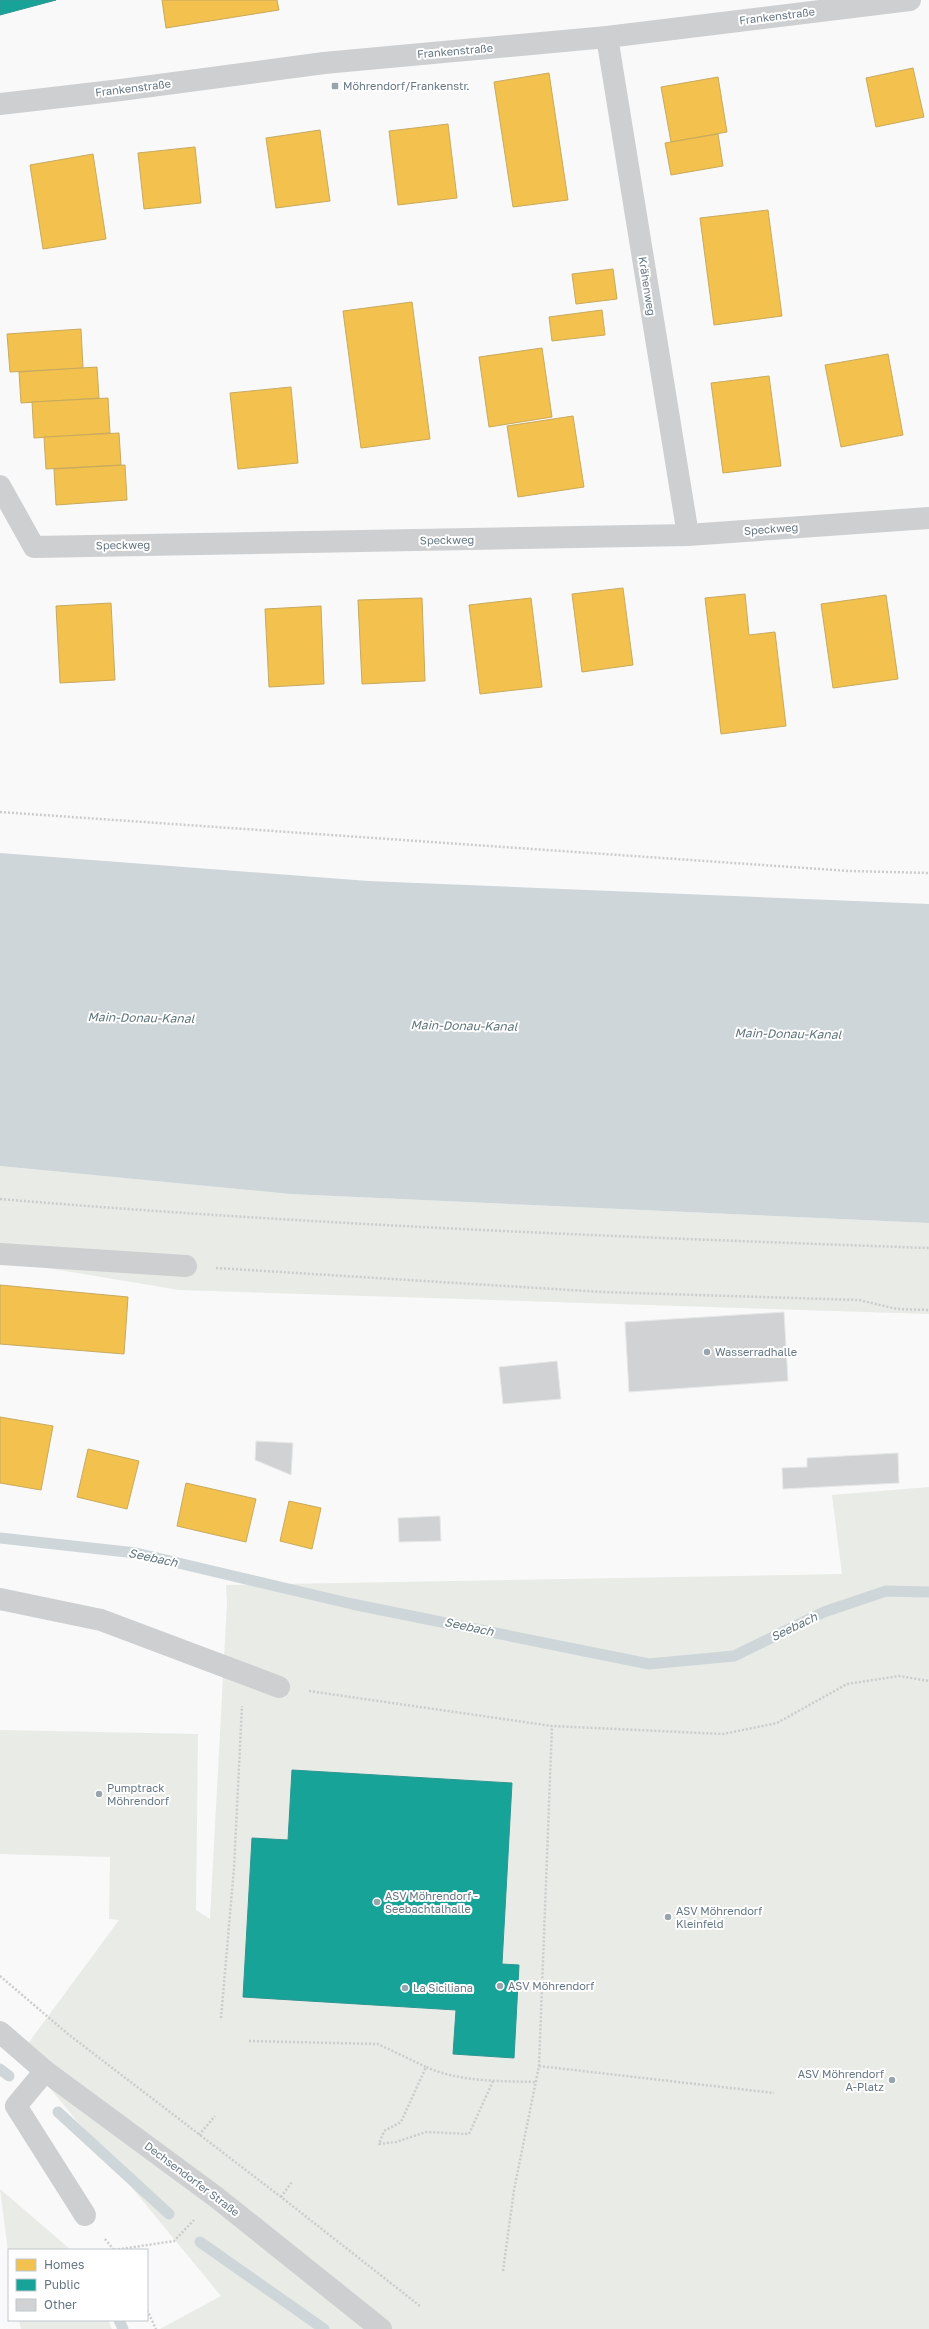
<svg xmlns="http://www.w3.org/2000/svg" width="929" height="2329" font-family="'Golos Text',sans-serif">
<rect width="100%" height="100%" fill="#f9f9f9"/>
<g fill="#e8ebe6">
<path d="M0,1166L290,1194L929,1223V1314L179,1290L0,1260Z"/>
<path d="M929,1487V2329H160L221,2296L21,2053L119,1920L109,1919L110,1857L0,1854V1730L198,1734L196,1910L210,1919L227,1603L226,1585L842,1574L832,1495Z"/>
<path d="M0,2189L71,2250H9V2259Z"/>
<path d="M19,2320H108L112,2329H21Z"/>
</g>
<path fill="#ced6d9" d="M0,853L368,881L929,904V1223L290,1194L0,1166Z"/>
<g fill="#f2c14e" stroke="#c8aa5e">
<path d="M162,0H277L279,10L166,28Z"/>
<path d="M913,68L924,117L876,127L866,78Z"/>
<path d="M549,73L568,200L513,207L494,82Z"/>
<path d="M718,77L727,132L671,142L661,87Z"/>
<path d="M448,124L457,198L398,205L389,131Z"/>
<path d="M320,130L330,201L276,208L266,138Z"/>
<path d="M718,134L723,166L671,175L665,143Z"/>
<path d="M195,147L201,203L144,209L138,153Z"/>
<path d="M93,154L106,239L43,249L30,165Z"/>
<path d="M768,210L782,316L714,325L700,218Z"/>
<path d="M613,269L617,299L576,304L572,274Z"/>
<path d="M412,302L430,439L361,448L343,311Z"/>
<path d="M602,310L605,335L552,341L549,317Z"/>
<path d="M81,329L83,368L10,372L7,334Z"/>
<path d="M542,348L552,417L489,427L479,357Z"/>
<path d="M888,354L903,435L841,447L825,365Z"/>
<path d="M97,367L99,398L21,403L19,372Z"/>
<path d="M769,376L781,466L723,473L711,383Z"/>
<path d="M291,387L298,463L238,469L230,393Z"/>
<path d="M108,398L110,433L34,438L32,402Z"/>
<path d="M573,416L584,487L518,497L507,426Z"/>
<path d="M119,433L121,465L46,469L44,437Z"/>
<path d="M125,465L127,500L56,505L54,469Z"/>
<path d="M623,588L633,665L582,672L572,594Z"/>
<path d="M745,594L749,635L775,632L786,726L721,734L705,598Z"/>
<path d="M886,595L898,679L833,688L821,604Z"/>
<path d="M422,598L425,681L362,684L358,600Z"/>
<path d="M531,598L542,687L480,694L469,605Z"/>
<path d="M111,603L115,680L60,683L56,606Z"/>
<path d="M321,606L324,684L269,687L265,609Z"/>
<path d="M0,1285L128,1297L124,1354L0,1344Z"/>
<path d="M0,1417L53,1426L41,1490L0,1483Z"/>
<path d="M88,1449L139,1461L127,1509L77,1497Z"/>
<path d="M186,1483L256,1499L246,1542L177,1526Z"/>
<path d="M289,1501L321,1508L312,1549L280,1541Z"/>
</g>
<g fill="#17a398" stroke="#2e9692">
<path d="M0,0H56L0,15Z"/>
<path d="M292,1770L512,1783L502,1964L519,1965L514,2058L453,2054L456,2010L243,1997L252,1838L288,1840Z"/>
</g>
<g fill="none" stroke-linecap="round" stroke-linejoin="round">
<g stroke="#ced6d9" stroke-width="11">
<path d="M0,1538L136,1553L352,1604L649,1664L734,1656L824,1612L886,1591L929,1592"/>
<path d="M0,2069L9,2076"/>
<path d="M58,2112L169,2214"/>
<path d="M200,2242L324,2329"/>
<path d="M119,2320L123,2329"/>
</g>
</g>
<g fill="#d0d2d3" stroke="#e8e8e8">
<path d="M784,1312L788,1381L629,1392L625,1322Z"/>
<path d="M557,1361L561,1399L503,1404L499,1367Z"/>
<path d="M256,1441L293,1443L291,1475L255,1460Z"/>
<path d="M898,1453L899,1483L783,1489L782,1468L807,1467V1458Z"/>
<path d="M440,1516L441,1541L399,1542L398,1518Z"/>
</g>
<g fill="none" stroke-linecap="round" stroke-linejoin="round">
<g stroke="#cbcccd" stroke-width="2.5" stroke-dasharray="2 2" stroke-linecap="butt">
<path d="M0,812L849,871L929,873"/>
<path d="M0,1199C309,1225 619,1237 929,1248"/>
<path d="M216,1268L602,1292L859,1300L897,1309L929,1310"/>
<path d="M309,1691L552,1726L723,1734L777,1723L847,1684L899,1676L929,1681"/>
<path d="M0,1976L68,2034L281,2197L420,2306"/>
<path d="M221,2018L234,1868L242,1706"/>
<path d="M249,2041L378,2044L426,2067"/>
<path d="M539,2066L774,2093"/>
<path d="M493,2081L469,2134L426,2132L396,2142L379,2144L384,2131L401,2122L426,2067C460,2082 499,2081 536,2082"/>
<path d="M199,2135L215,2116"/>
<path d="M281,2197L292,2182"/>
<path d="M105,2239L114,2250"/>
<path d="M114,2250L174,2241L194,2220"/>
<path d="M503,2271L514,2190L539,2066L552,1726"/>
<path d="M147,2310L156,2329"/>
</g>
<g stroke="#cecfd0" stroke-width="22">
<path d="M607,37L688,535"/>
<path d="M0,104L121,90L324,63L607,37L910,0"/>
<path d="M0,486L34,547L688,535L929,518"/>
<path d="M0,1254L186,1266"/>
<path d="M0,1599L101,1620L279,1687"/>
<path d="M0,2032L45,2071L216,2197L381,2329"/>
<path d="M45,2071L16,2106L85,2215"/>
</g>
</g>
<g fill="#99a4ac" stroke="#fff" stroke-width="1.5">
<rect x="331" y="82" width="8" height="8" rx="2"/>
<circle cx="707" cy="1352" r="4"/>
<circle cx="99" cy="1794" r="4"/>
<circle cx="377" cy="1902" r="4"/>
<circle cx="668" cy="1917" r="4"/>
<circle cx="500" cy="1986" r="4"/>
<circle cx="405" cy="1988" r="4"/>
<circle cx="892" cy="2080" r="4"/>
</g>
<g text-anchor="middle" stroke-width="4" stroke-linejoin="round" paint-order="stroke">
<g font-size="11" fill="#657683" stroke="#fff">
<text transform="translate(777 16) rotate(-7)" y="4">Frankenstraße</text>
<text transform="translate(455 51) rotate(-5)" y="4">Frankenstraße</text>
<text transform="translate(133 88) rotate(-7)" y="4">Frankenstraße</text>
<text transform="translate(647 286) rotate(81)" y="4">Krähenweg</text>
<text transform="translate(771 529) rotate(-4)" y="4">Speckweg</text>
<text transform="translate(447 540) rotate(-1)" y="4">Speckweg</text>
<text transform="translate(123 545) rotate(-1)" y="4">Speckweg</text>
<text transform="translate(192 2179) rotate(37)" y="4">Dechsendorfer Straße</text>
</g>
<g font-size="11" fill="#657683" stroke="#fff" text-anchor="start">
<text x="343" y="90">Möhrendorf/Frankenstr.</text>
<text x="715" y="1356">Wasserradhalle</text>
<text x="107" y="1792">Pumptrack<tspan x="107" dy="13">Möhrendorf</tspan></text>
<text x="385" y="1900">ASV Möhrendorf -<tspan x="385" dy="13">Seebachtalhalle</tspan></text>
<text x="676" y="1915">ASV Möhrendorf<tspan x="676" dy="13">Kleinfeld</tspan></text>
<text x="508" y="1990">ASV Möhrendorf</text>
<text x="413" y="1992">La Siciliana</text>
<text x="884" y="2078" text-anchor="end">ASV Möhrendorf<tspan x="884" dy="13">A-Platz</tspan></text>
</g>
<g font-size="12" font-style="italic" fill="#60757c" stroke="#fff">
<text transform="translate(141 1018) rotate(1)" y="4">Main-Donau-Kanal</text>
<text transform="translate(464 1026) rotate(1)" y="4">Main-Donau-Kanal</text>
<text transform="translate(788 1034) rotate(1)" y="4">Main-Donau-Kanal</text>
<text transform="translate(153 1558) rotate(12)" y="4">Seebach</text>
<text transform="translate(469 1627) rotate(12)" y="4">Seebach</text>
<text transform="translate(794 1627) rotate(-26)" y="4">Seebach</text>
</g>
</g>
<rect x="8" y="2249" width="140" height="72" fill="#ffffff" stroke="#c1c8cd"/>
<rect x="16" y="2259" width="20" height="12" fill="#f2c14e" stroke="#c1c8cd"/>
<text x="44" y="2269" font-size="12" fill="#657683">Homes</text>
<rect x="16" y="2279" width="20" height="12" fill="#17a398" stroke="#c1c8cd"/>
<text x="44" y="2289" font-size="12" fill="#657683">Public</text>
<rect x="16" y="2299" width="20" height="12" fill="#d0d2d3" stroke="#c1c8cd"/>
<text x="44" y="2309" font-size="12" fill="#657683">Other</text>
</svg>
